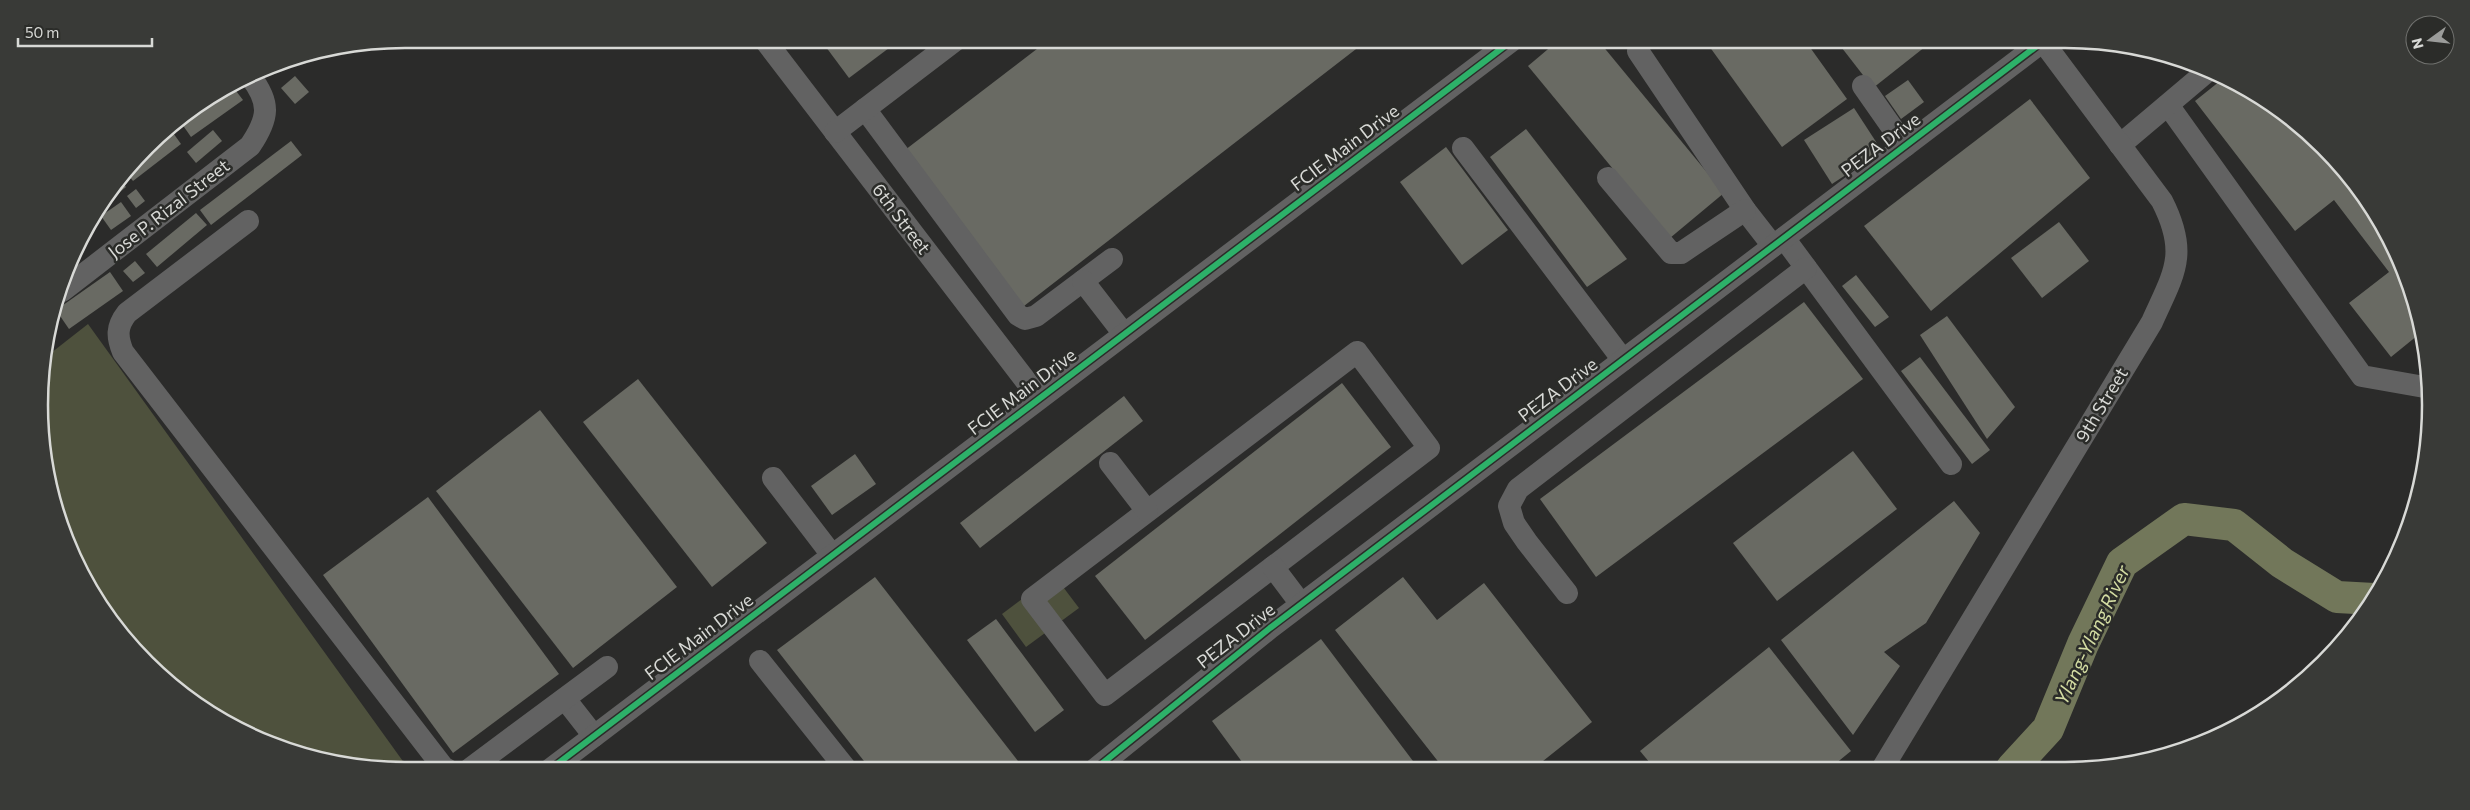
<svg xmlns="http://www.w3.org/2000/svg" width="2470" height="810" font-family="Commissioner,sans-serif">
<rect width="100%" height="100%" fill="#2b2b2a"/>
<g fill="#4e513d">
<path d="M88,324L410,771L333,764L265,743L201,709L146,664L101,609L51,500L40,429L42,360Z"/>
<path d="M1054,575L1079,608L1026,647L1002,614Z"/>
</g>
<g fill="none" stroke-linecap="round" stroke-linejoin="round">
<path stroke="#72775a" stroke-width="32" d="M2012,768L2048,729L2083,644L2122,563L2184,519L2234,525L2282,563L2337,597L2374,599"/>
</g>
<g fill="#696a63">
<path d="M820,39H901L849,78Z"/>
<path d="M1050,39H1369L1024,306L905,150Z"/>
<path d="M1560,39H1597L1724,193L1670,238L1528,66Z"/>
<path d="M1704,39H1804L1847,99L1782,147Z"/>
<path d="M1835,39H1935L1873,88Z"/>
<path d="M295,76L309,92L295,104L281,88Z"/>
<path d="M2225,77L2269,101L2324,146L2370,202L2403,265L2423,331L2391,357L2349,303L2389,272L2334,200L2295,231L2195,101Z"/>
<path d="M1908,80L1924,102L1901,119L1885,96Z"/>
<path d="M233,87L243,100L191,137L182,124Z"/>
<path d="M2030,99L2090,178L1931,311L1864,226Z"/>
<path d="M1854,108L1882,151L1832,184L1804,140Z"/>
<path d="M1526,129L1627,259L1587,287L1490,157Z"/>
<path d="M171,130L181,144L133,181L125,171L143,151Z"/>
<path d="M213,130L222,141L196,163L187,152Z"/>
<path d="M291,141L302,155L211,225L200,210Z"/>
<path d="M1446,147L1508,230L1462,265L1400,182Z"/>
<path d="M118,178L126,187L97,211L114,182Z"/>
<path d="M136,189L145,201L136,208L127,196Z"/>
<path d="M121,202L131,216L111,230L101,216Z"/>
<path d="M196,213L207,225L157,267L146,254Z"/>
<path d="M2059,222L2089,261L2042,298L2011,258Z"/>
<path d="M135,261L145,273L133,282L123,271Z"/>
<path d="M110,272L123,291L69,329L56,310Z"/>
<path d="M1856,275L1889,317L1875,327L1842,286Z"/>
<path d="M1804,302L1863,379L1596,577L1540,499Z"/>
<path d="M1947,316L2015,407L1987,439L1920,335Z"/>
<path d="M1920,357L1990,450L1972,464L1901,371Z"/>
<path d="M638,379L767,543L712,587L583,422Z"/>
<path d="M1342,383L1391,447L1145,640L1095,576Z"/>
<path d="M1124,396L1143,421L980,548L960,523Z"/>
<path d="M540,410L677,587L573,668L436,491Z"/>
<path d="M1853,451L1897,509L1777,601L1733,543Z"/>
<path d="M855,454L876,484L832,515L811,486Z"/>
<path d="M428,497L559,674L453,753L323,575Z"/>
<path d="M1954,501L1980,533L1926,623L1884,652L1900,666L1853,735L1781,640Z"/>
<path d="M875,577L1025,770H871L777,650Z"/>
<path d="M1403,577L1437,620L1484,583L1592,722L1533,769H1444L1335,630Z"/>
<path d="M996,619L1064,710L1035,732L967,640Z"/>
<path d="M1321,639L1419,769L1248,770L1212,721Z"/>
<path d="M1769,647L1851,751L1829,769H1655L1640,751Z"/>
</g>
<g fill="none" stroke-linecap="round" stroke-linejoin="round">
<g stroke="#626262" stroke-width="22">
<path d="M764,39L1039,398"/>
<path d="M1638,51L1745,210L1773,246"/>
<path d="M1863,86L1905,146"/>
<path d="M2168,105L2362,376L2430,388"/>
<path d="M865,109L1018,315L1025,319L1036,316L1112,259"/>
<path d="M835,132L957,39"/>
<path d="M2120,145L2210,69"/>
<path d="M1463,148L1623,360"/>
<path d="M1608,178L1671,253H1681L1745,210"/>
<path d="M248,221L127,313C116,327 117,337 123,352L443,767L450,771"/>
<path d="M1784,238L1951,464"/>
<path d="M1083,281L1124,334"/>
<path d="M62,291L250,146C269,118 271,103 250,76"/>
<path d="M1357,352L1429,448L1105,695L1032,599Z"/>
<path d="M1110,463L1147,511"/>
<path d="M773,478L832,555"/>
<path d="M1273,567L1301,604"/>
<path d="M1567,593L1527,542L1514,523L1509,506L1518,489L1806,268"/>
<path d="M760,661L847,770"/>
<path d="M565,699L594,736"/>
<path d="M1882,769L2152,322C2174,273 2189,254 2162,201L2041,39"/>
<path d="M1094,770L1270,628L2046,39"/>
<path d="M467,771L607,667"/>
<path d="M548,771L1514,39"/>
</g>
<g stroke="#2b2c29" stroke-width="9">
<g id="cycleway">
<path d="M1094,770L1270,628L2046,39"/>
<path d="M548,771L1514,39"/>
</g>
</g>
<use href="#cycleway" stroke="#2db169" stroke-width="6"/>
</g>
<g text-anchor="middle" stroke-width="5" stroke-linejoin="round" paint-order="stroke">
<g font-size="18" fill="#d8d9d6" stroke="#2b2c29">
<text transform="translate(1881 145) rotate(-37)" y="6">PEZA Drive</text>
<text transform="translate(1345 148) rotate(-37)" y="6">FCIE Main Drive</text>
<text transform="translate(169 209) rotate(-38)" y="6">Jose P. Rizal Street</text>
<text transform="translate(901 219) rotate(53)" y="6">6th Street</text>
<text transform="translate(1558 390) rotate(-37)" y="6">PEZA Drive</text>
<text transform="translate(1022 392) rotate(-37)" y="6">FCIE Main Drive</text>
<text transform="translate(2102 405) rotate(-59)" y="6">9th Street</text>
<text transform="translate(1236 636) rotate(-38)" y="6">PEZA Drive</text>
<text transform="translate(699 637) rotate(-37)" y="6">FCIE Main Drive</text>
</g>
<g font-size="19" font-style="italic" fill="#d3dca2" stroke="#2b2c29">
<text transform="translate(2092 635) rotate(-65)" y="7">Ylang-Ylang River</text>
</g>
</g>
<path d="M0 0H2470V810H0ZM405 48H2065A357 357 0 0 1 2422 405V405A357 357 0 0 1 2065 762H405A357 357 0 0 1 48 405V405A357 357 0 0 1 405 48Z" fill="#393a37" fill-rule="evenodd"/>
<path fill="none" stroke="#d8d9d6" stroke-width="2.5" d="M405 48H2065A357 357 0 0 1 2422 405V405A357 357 0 0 1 2065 762H405A357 357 0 0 1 48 405V405A357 357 0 0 1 405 48Z"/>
<g transform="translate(2430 40) rotate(255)"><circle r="24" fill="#2b2c29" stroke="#70716e"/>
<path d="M0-4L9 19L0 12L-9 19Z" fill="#9b9c9a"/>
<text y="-8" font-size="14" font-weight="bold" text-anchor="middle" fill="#d8d9d6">N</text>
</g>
<path d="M18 38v8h134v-8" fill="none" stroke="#d8d9d6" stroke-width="2.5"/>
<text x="25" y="38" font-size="15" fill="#d8d9d6" stroke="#2b2c29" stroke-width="4" paint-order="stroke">50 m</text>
</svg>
